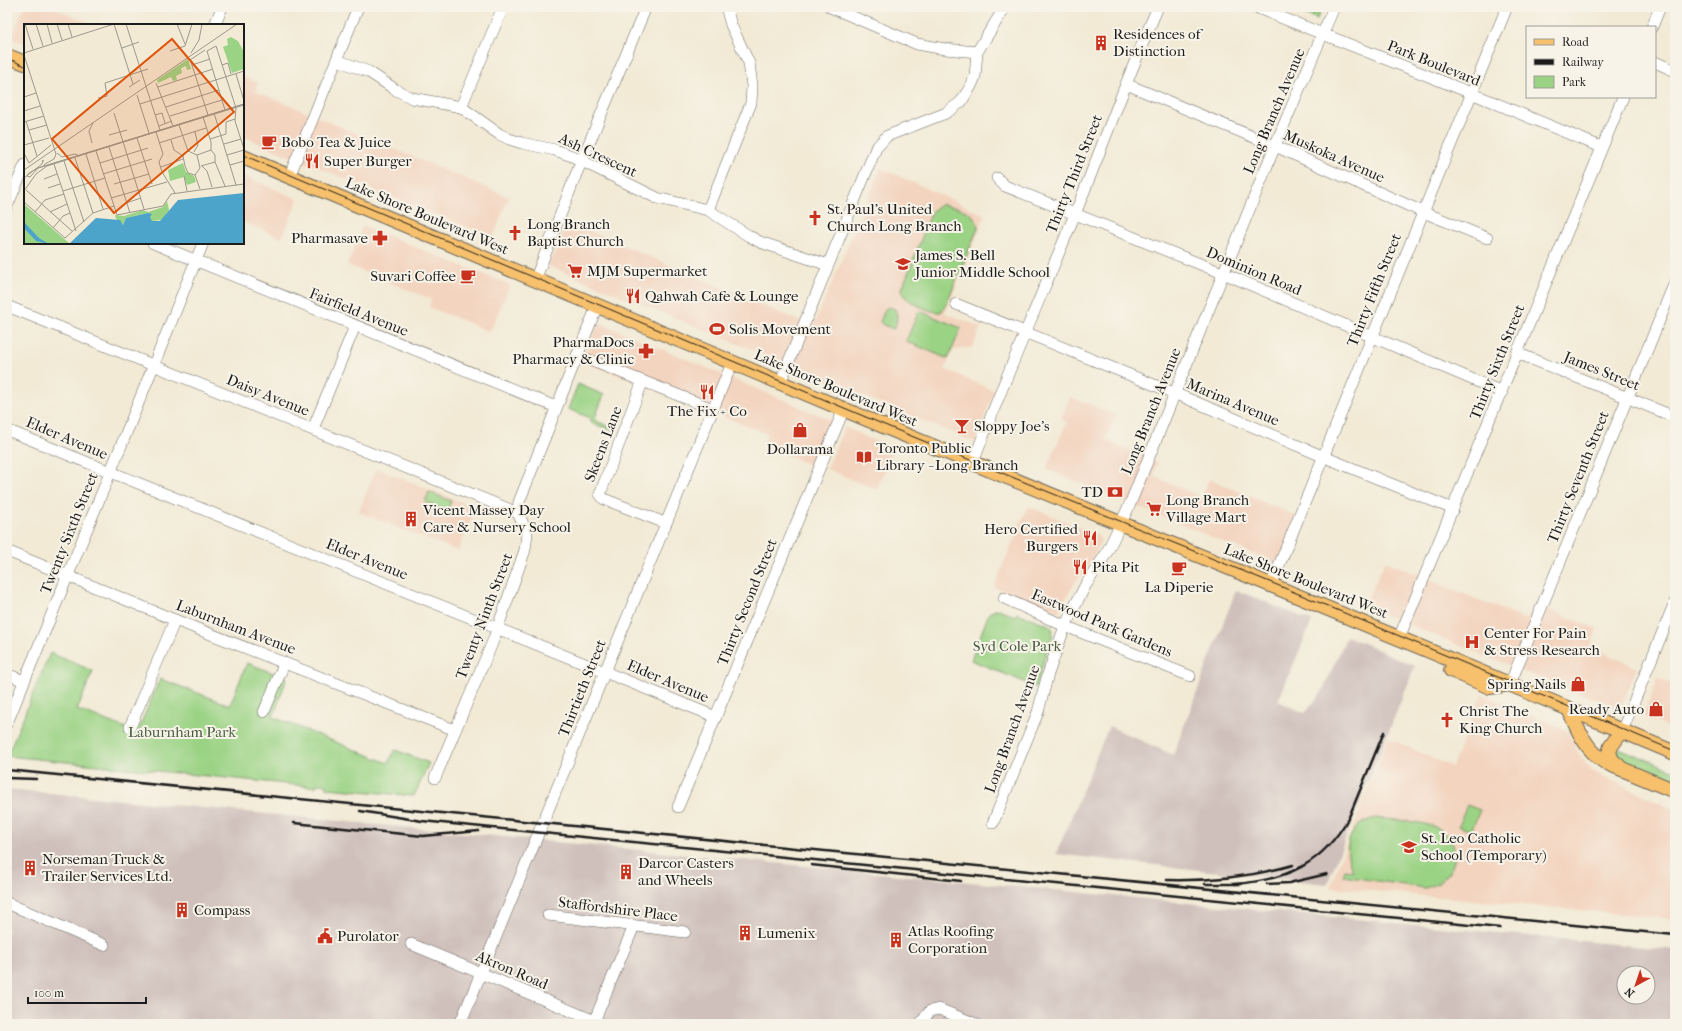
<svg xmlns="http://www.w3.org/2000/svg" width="1682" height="1031" font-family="'IM FELL French Canon',serif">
<rect width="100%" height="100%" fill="#f7f3e8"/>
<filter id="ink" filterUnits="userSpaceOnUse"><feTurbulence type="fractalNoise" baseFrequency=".025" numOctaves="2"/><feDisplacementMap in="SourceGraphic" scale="8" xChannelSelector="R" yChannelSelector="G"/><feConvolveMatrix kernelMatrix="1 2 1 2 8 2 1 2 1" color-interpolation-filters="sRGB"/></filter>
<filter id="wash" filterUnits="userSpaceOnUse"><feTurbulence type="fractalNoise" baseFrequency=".012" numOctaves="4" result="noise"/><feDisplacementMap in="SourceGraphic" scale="16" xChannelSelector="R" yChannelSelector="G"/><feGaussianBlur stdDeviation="0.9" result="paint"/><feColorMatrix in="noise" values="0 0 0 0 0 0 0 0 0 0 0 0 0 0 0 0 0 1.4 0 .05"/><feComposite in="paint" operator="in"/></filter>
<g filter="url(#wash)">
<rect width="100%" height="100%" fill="#f2ead5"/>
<g fill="#f3d4bf">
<path d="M24,7H53L93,25H25V44L12,38Z"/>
<path d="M243,77L258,83L255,91L509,197L493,237L284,154L243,136Z"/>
<path d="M881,168L985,215L945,313L981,327L973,347L953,350L945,369L994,391L975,442L549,266L567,221L813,327Z"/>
<path d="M243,176L298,199L282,238L243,222Z"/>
<path d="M363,226L510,285L490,332L429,307L431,299L347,265Z"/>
<path d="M598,322L831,420L812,466L764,445L767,434L655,388L583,362Z"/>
<path d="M1070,397L1116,415L1105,440L1157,463L1153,476L1201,497L1209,479L1298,517L1278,564L1046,469L1067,422L1061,419Z"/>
<path d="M844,427L893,449L877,490L827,469Z"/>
<path d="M376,468L476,508L458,551L359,512Z"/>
<path d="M1028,506L1097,535L1101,541L1090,565L1076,581L1058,612L994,587Z"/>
<path d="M1385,561L1527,620L1535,604L1597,629L1590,646L1637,668L1620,708L1527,673L1373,610L1367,600Z"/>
<path d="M1658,678L1675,685V730L1643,716Z"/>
<path d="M1482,694L1568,731L1581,757L1592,771L1675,810V919L1330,887L1388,738L1452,767Z"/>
</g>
<g fill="#cfc0bb" fill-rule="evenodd">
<path d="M1236,590L1312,621L1278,701L1305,713L1322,692L1347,636L1415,666L1327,884L1056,854L1109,726L1173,755Z"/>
<path d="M7,789L1675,950V1024H7ZM1624,973H1648V997H1624Z"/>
</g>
<g fill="#9bd385" stroke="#5c7850">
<path d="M1289,7H1322L1317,19Z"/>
<path d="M942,204C958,209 976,209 978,228L945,307L941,312C930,313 911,303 903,295L902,289L932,211Z"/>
<path d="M889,307L895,309C898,314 897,324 894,329L883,325L880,322L885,309Z"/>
<path d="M919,311L961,328L948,359L906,341Z"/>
<path d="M578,384L604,395L595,417L596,421L616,429L615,432L592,423L590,418L568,409Z"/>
<path d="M429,492L451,501L447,511L425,502Z"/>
<path d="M999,609L1015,616L1017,613L1049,625L1053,630L1052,637L1045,656L1036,687L971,660L989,613L995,610Z"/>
<path d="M50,653L93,671L77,710L137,732L160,679L230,705L247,663L287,678L273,717L388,763L395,750L429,763L414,796L327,788V785L316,784V787L7,756Z"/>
<path d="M1619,748L1675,771V785L1622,763L1616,756Z"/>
<path d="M1467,805L1480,810L1471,831L1458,826Z"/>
<path d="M1376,818C1393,820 1423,821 1437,828C1467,843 1456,881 1425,888L1343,876L1345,870L1353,871C1341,848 1349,823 1376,818Z"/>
</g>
</g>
<g filter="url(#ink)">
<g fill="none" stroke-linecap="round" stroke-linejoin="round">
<g stroke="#67645d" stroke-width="12">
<g id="minor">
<path d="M830,7L917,44L945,49L977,52"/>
<path d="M1255,7L1471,93L1601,147"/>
<path d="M215,25L222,7"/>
<path d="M1652,27L1660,7"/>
<path d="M337,60L369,72L396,90L412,98L461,107L499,134L509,139L522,143L555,150L572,156L657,198L708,210L749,236L760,242L828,265"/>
<path d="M1655,62L1675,71"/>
<path d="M1126,84L1275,146L1423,212L1487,238"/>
<path d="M461,107L503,7"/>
<path d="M289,177L358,7"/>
<path d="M997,178L1005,186L1230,276L1502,392"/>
<path d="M7,206L25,165"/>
<path d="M708,210L751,103L752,86L749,63L731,25L726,7"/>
<path d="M153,243L556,407"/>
<path d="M535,280L577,172L646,7"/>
<path d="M956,304L1174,393L1322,456L1453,509"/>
<path d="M7,306L518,513"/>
<path d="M1517,353L1675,417"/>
<path d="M577,355L713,409"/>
<path d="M642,383L600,494L604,499L665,523"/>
<path d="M780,383L876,148L887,136L946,113L961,102L971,86L975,77L977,52L1005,7"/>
<path d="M313,429L355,326"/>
<path d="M7,430L716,717"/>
<path d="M973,463C1004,379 1041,297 1075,214C1103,145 1128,75 1158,7"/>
<path d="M7,551L175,620L455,730"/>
<path d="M1271,585L1507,7"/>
<path d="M1004,598L1065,626L1190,676"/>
<path d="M1399,638L1623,97"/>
<path d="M7,674L24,681"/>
<path d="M1510,684L1675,282"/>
<path d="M264,712L282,669L283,662"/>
<path d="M7,723L110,473L203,243"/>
<path d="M130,727L175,620"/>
<path d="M1622,731L1675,602"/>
<path d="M435,778L493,641L525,550L527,533L518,513L519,502L597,306"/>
<path d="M678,807L844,409"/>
<path d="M993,823L1038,712L1048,674L1065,626L1085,586L1106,554L1130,504L1275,146L1334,7"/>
<path d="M7,903L104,945"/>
<path d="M548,915L685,932"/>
<path d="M411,944L602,1024"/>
<path d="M460,1024L732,363"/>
<path d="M593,1024L634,926"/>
<path d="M920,1024L930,1011L939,1009L976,1024"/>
</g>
</g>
<g stroke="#67645d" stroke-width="16">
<g id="major">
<path d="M7,56L25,63"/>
<path d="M243,157L905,435L1271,585L1675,753"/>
<path d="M1451,670L1490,687L1509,684"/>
<path d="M1569,709C1577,729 1586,750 1605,762L1675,791"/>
<path d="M1619,766L1612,760L1609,753L1611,746L1622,731"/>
</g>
</g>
<use href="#minor" stroke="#fff" stroke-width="11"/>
<use href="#major" stroke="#f7c06c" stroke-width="14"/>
<g stroke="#1c1c1c" stroke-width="1">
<path d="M7,58L25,66"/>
<path d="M243,155L899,431L1282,587L1675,751"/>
</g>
<g stroke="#1c1c1c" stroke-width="2.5">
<path d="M7,770L1675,935"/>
<path d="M7,778L36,779"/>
<path d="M360,811L422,821L1500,928"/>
<path d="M294,823L423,836L479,831"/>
<path d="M811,865L961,881"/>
<path d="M1167,880C1210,881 1251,877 1293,865"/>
<path d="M1205,884H1241"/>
<path d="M1235,884C1287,880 1323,864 1349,817L1384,732"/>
<path d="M1267,884L1289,883L1327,874"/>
</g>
</g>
</g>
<defs>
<g id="building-bare" transform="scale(1.2)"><path d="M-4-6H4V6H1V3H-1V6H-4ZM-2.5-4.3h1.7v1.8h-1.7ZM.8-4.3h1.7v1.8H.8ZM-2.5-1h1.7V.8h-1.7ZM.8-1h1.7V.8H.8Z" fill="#c8321e" stroke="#f7f3e8" stroke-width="2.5" paint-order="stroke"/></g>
<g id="cafe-bare" transform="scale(1.2)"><path d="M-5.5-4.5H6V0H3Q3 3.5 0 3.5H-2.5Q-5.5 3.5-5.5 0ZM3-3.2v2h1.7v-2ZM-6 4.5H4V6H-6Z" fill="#c8321e" stroke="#f7f3e8" stroke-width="2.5" paint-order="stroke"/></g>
<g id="restaurant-bare" transform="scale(1.2)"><path d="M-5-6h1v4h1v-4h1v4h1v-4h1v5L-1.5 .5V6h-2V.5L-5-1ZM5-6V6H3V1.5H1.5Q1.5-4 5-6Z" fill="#c8321e" stroke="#f7f3e8" stroke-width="2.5" paint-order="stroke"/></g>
<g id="church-bare" transform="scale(1.2)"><path d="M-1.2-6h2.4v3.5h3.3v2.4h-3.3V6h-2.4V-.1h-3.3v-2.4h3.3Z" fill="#c8321e" stroke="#f7f3e8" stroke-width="2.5" paint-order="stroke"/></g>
<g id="pharmacy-bare" transform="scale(1.2)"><path d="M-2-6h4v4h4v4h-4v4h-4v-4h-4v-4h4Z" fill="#c8321e" stroke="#f7f3e8" stroke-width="2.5" paint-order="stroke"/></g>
<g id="school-bare" transform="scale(1.2)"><path d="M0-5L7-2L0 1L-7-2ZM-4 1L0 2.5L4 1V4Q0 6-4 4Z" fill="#c8321e" stroke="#f7f3e8" stroke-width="2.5" paint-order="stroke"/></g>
<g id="supermarket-bare" transform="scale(1.2)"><path d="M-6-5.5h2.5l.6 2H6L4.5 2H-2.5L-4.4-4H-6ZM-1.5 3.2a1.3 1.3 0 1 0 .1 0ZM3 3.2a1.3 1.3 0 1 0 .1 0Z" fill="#c8321e" stroke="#f7f3e8" stroke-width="2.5" paint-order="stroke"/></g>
<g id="stadium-bare" transform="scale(1.2)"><path d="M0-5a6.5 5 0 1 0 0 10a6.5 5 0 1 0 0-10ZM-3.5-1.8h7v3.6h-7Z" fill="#c8321e" stroke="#f7f3e8" stroke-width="2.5" paint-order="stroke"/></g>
<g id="bar-bare" transform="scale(1.2)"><path d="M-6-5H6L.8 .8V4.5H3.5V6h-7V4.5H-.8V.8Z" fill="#c8321e" stroke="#f7f3e8" stroke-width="2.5" paint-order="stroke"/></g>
<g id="shop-bare" transform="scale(1.2)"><path d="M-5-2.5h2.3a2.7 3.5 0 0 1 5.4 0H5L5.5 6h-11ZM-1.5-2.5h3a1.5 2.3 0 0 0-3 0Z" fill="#c8321e" stroke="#f7f3e8" stroke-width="2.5" paint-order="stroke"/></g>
<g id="library-bare" transform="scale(1.2)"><path d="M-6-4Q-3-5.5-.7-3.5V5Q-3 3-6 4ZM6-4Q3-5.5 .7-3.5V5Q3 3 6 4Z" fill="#c8321e" stroke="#f7f3e8" stroke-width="2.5" paint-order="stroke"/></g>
<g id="bank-bare" transform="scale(1.2)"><path d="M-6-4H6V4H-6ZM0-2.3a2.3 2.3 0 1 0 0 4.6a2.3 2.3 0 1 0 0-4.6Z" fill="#c8321e" stroke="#f7f3e8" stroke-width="2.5" paint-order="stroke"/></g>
<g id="hospital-bare" transform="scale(1.2)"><path d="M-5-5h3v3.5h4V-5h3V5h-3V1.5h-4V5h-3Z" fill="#c8321e" stroke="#f7f3e8" stroke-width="2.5" paint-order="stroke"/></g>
<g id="civic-bare" transform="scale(1.2)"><path d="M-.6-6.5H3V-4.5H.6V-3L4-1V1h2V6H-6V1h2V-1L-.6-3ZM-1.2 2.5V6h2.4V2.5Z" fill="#c8321e" stroke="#f7f3e8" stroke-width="2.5" paint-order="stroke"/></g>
</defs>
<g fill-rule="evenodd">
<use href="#building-bare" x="1101" y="43"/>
<use href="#cafe-bare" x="269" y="142"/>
<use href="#restaurant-bare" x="312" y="161"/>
<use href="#church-bare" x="815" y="218"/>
<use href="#church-bare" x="515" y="233"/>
<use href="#pharmacy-bare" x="380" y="238"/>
<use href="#school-bare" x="903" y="264"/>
<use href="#supermarket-bare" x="575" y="271"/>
<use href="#cafe-bare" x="468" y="276"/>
<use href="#restaurant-bare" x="633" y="296"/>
<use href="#stadium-bare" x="717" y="329"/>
<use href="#pharmacy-bare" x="646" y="351"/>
<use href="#restaurant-bare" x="707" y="392"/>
<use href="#bar-bare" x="962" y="426"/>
<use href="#shop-bare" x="800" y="430"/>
<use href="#library-bare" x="864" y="457"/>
<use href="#bank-bare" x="1115" y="492"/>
<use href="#supermarket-bare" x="1154" y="509"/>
<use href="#building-bare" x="411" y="519"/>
<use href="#restaurant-bare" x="1090" y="538"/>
<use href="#restaurant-bare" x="1080" y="567"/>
<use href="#cafe-bare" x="1179" y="568"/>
<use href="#hospital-bare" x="1472" y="642"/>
<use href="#shop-bare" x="1578" y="684"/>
<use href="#shop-bare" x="1656" y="709"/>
<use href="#church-bare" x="1447" y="720"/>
<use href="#school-bare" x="1409" y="847"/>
<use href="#building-bare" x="30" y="868"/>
<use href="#building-bare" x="626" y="872"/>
<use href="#building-bare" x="182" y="910"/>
<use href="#building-bare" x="745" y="933"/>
<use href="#civic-bare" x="325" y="936"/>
<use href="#building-bare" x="896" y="940"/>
</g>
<g text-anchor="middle" stroke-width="4" stroke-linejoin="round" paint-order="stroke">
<g font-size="15" fill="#1c1c1c" stroke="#f7f3e8" text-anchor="start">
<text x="1113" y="39">Residences of<tspan x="1113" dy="17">Distinction</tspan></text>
<text x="281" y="147">Bobo Tea &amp; Juice</text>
<text x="324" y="166">Super Burger</text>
<text x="827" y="214">St. Paul's United<tspan x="827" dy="17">Church Long Branch</tspan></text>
<text x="527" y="229">Long Branch<tspan x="527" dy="17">Baptist Church</tspan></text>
<text x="368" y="243" text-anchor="end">Pharmasave</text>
<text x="915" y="260">James S. Bell<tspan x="915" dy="17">Junior Middle School</tspan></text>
<text x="587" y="276">MJM Supermarket</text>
<text x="456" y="281" text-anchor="end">Suvari Coffee</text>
<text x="645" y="301">Qahwah Cafe &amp; Lounge</text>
<text x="729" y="334">Solis Movement</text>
<text x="634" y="347" text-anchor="end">PharmaDocs<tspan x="634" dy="17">Pharmacy &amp; Clinic</tspan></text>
<text x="707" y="416" text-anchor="middle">The Fix + Co</text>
<text x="974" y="431">Sloppy Joe's</text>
<text x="876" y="453">Toronto Public<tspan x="876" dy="17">Library - Long Branch</tspan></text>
<text x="800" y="454" text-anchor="middle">Dollarama</text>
<text x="1103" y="497" text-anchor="end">TD</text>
<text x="1166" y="505">Long Branch<tspan x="1166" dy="17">Village Mart</tspan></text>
<text x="423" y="515">Vicent Massey Day<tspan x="423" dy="17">Care &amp; Nursery School</tspan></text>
<text x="1078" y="534" text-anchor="end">Hero Certified<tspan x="1078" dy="17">Burgers</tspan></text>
<text x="1092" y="572">Pita Pit</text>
<text x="1179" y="592" text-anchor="middle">La Diperie</text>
<text x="1484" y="638">Center For Pain<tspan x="1484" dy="17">&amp; Stress Research</tspan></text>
<text x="1566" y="689" text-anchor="end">Spring Nails</text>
<text x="1644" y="714" text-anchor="end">Ready Auto</text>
<text x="1459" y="716">Christ The<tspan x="1459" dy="17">King Church</tspan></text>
<text x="1421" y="843">St. Leo Catholic<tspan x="1421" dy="17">School (Temporary)</tspan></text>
<text x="42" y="864">Norseman Truck &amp;<tspan x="42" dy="17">Trailer Services Ltd.</tspan></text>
<text x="638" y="868">Darcor Casters<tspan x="638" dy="17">and Wheels</tspan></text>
<text x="194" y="915">Compass</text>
<text x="908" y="936">Atlas Roofing<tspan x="908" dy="17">Corporation</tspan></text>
<text x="757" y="938">Lumenix</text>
<text x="337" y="941">Purolator</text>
</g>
<g font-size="15" fill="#1c1c1c" stroke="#f7f3e8">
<text transform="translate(1434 63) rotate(22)" y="5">Park Boulevard</text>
<text transform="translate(1274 111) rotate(-67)" y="5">Long Branch Avenue</text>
<text transform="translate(598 155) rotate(25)" y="5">Ash Crescent</text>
<text transform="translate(1334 156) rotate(24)" y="5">Muskoka Avenue</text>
<text transform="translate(1074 174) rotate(-68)" y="5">Thirty Third Street</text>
<text transform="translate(427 216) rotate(23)" y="5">Lake Shore Boulevard West</text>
<text transform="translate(1254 271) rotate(23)" y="5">Dominion Road</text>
<text transform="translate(1374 290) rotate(-68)" y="5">Thirty Fifth Street</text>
<text transform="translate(359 312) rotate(22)" y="5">Fairfield Avenue</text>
<text transform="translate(1497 362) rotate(-68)" y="5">Thirty Sixth Street</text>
<text transform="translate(1602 371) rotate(22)" y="5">James Street</text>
<text transform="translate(836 388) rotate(23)" y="5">Lake Shore Boulevard West</text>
<text transform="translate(268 395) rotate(22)" y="5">Daisy Avenue</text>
<text transform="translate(1233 402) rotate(23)" y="5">Marina Avenue</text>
<text transform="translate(1151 411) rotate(-68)" y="5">Long Branch Avenue</text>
<text transform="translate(67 438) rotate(23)" y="5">Elder Avenue</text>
<text transform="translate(603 444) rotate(-69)" y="5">Skeens Lane</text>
<text transform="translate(1578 477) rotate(-68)" y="5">Thirty Seventh Street</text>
<text transform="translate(69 533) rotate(-68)" y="5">Twenty Sixth Street</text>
<text transform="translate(367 559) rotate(22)" y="5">Elder Avenue</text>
<text transform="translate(1306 581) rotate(22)" y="5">Lake Shore Boulevard West</text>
<text transform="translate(747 602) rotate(-68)" y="5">Thirty Second Street</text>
<text transform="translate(484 616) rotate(-69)" y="5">Twenty Ninth Street</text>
<text transform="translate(1102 623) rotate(23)" y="5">Eastwood Park Gardens</text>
<text transform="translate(236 627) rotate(21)" y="5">Laburnham Avenue</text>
<text transform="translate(668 681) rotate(23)" y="5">Elder Avenue</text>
<text transform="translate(582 688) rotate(-68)" y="5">Thirtieth Street</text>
<text transform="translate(1012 729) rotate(-70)" y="5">Long Branch Avenue</text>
<text transform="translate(618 909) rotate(7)" y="5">Staffordshire Place</text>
<text transform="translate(512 970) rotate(23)" y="5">Akron Road</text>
</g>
<g font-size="15" fill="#485c41" stroke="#f7f3e8">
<text x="1017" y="651">Syd Cole Park</text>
<text x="182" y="737">Laburnham Park</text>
</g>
</g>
<g transform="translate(24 24)">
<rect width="220" height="220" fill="#f2ead5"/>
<path d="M207,13L214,17L220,28V45L208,49L199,23L204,21L203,15ZM164,35L167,45L163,46L162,42L157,44L158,49L152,52L153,56L149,57L147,53L134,59L133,56ZM159,139L162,148L170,152L172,158L163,161L160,153L146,157L144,146ZM143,177L145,186L138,196L128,197L124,189L102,194L99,201L92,195L91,191L100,192L119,186L124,188L139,183ZM0,180L45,219V220H0Z" fill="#9bd385"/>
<path d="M220,169V220H45L72,194L96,196L99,201L102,194L124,189L128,190L126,193L128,197H136L154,176ZM0,198L15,214L25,220L12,217L0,204Z" fill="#4da4ca"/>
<path fill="none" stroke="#9c988b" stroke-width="1" d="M1,0L9,25M12,0L19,22M23,0L28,19M33,0L38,16M44,0L48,13M90,0L109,60M102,0L136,106M153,0L161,20M98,24L115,18M146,27L161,22L168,0M0,29L90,0M167,29L175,16L178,0M0,31L32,130L30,135L21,140L19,143M166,35L184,91M166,36L181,26M168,41L186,35M198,41L204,39L207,50M212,50L220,77M132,59L149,102M105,63L116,56M134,63L189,45M113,71L125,109M0,73L12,69M74,74L83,72L81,59L124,45M116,80L220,47M220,80L14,144L5,149L3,152L6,153L14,144L220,81M142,83L195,66M201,86L183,27L192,22L212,84L211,97L220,125M0,87L16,82M90,89L120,185M190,89L212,161M131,91L138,89L141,99M146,92L198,76M179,93L187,118V126L191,131V138L201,162M2,97L13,132M0,98L20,92M155,101L164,127M135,102L148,97M5,106L23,101M132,108L139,130L135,138L138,148L151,169M85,111L103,106M113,114L128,160M186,115L202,110V98L211,95M147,116L150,126L159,132M68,119L65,107L69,99M135,119L182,104M200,120L217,115M0,121L25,114M85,123L106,189M72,127L93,191L139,182L147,170L220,160M164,127L173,131L176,144L171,151L164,149L161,142L159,132ZM170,128L174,121L171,108M0,129L5,139L27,121M33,129L38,133L51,130L56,132M62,130L79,185M173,131L187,126M203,131L220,126M51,134L69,189M40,137L60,198M76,139L124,124M30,140L52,207M206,141L220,137M177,142L191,138M178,142L183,147L188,163M137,143L159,135M0,146L213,0M79,150L128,135M171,151L176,165M160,152L163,167M0,154L18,140L19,136V138M20,155L33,150M90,160L125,150M24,164L36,160M2,166L48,207M0,167L12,150L23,142L220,80M39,167L81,154M87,174L143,158M0,178L41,214L69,189L90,182M102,179L117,174M11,188L21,176L40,170M26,188L43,180M29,204L39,192L46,189"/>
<path fill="#de560d" fill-opacity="0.15" stroke="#de560d" stroke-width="2" d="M148,15L210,88L90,189L28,115Z"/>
<rect width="220" height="220" fill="none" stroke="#1c1c1c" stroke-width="2"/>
</g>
<rect width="1682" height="1031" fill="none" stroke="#f7f3e8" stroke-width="24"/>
<rect x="1526" y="26" width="130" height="72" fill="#f7f3e8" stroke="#9f9d96"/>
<rect x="1534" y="39" width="20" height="6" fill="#f7c06c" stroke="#9f9d96"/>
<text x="1562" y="46" font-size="12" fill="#1c1c1c">Road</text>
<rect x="1534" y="59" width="20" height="6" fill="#1c1c1c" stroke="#9f9d96"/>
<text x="1562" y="66" font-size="12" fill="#1c1c1c">Railway</text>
<rect x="1534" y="76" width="20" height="12" fill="#9bd385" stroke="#9f9d96"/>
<text x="1562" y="86" font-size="12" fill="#1c1c1c">Park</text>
<g transform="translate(1636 985) rotate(220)"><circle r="19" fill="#f7f3e8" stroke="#9f9d96"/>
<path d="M0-3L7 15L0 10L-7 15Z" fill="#c8321e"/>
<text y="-6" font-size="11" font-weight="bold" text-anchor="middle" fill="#1c1c1c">N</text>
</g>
<path d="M28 997v6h118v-6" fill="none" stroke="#1c1c1c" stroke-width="2"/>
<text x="34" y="997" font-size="12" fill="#1c1c1c" stroke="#f7f3e8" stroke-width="3" paint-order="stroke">100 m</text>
</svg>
